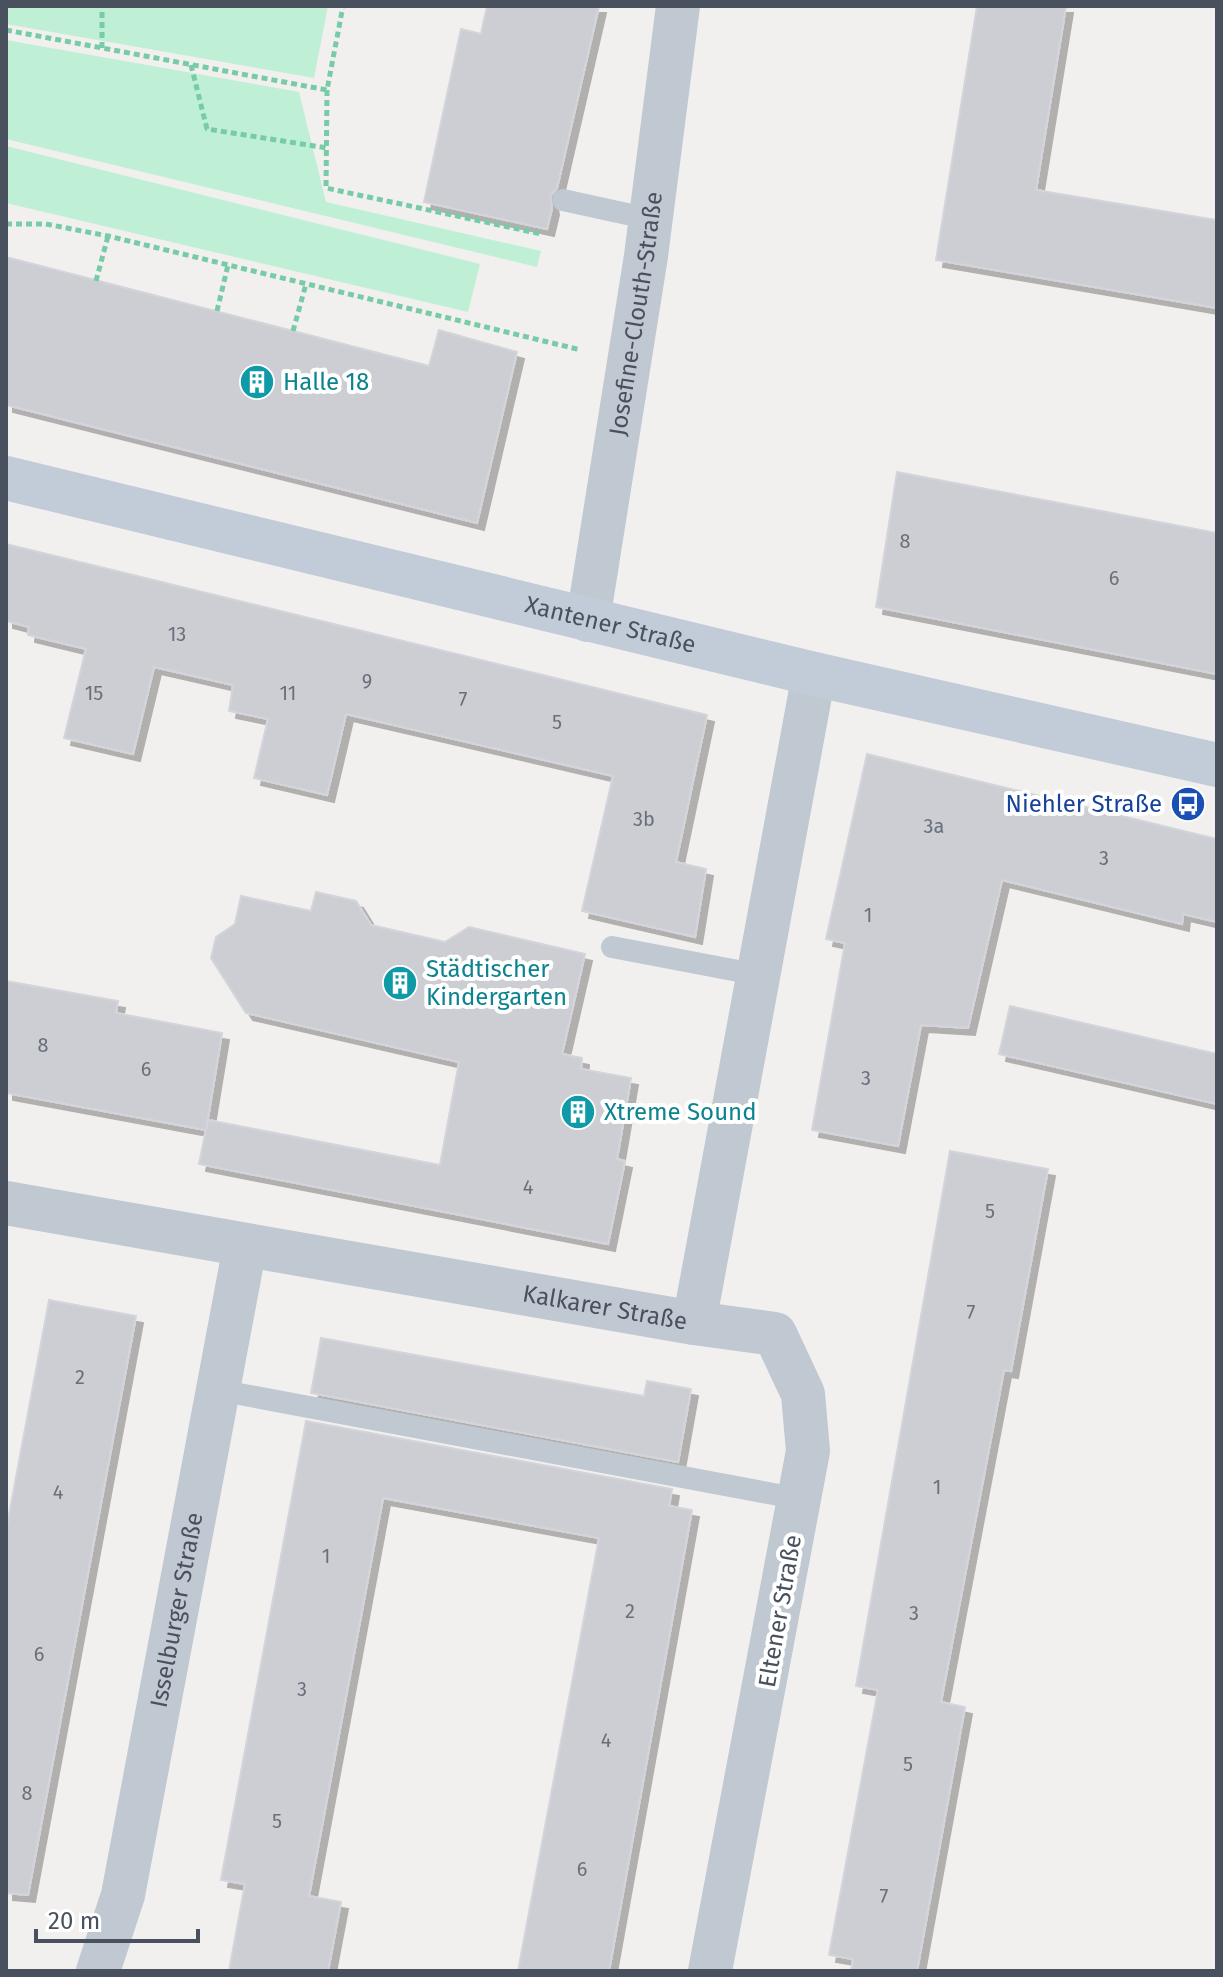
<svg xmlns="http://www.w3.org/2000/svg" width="1223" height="1977" font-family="'Fira Sans',sans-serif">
<defs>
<filter id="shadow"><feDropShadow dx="7" dy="7" stdDeviation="0" flood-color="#0004"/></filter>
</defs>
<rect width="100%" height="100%" fill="#f2f0ef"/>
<g fill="#bfefd4">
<path d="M6,6H328L314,78L6,24Z"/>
<path d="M6,40L299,92L326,202L541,251L537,267L6,139Z"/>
<path d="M6,146L480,264L468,312L6,203Z"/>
</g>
<g fill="#ccced4" stroke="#d3d5db" stroke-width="2" filter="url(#shadow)">
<path d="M487,6H599L557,188L550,196L552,208L547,229L424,202L461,29L481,34Z"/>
<path d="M977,6H1066L1036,190L1217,220V308L936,260Z"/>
<path d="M6,257L429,366L439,330L517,352L477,523L6,405Z"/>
<path d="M897,472L1217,533V674L876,607Z"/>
<path d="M6,544L707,715L676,862L706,869L695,937L582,911L613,776L346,714L327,795L254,778L268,719L229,711L233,685L154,667L133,754L64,738L86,649L28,635L29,627L6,621Z"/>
<path d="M867,754L1217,839V922L1183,914L1182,924L1002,880L968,1028L921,1025L898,1146L812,1130L845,943L826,939Z"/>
<path d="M316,892L356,901L371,925L445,942L469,927L585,954L562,1054L582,1058L581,1069L631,1078L617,1159L625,1161L608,1244L199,1164L208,1120L440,1165L459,1062L246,1013L211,958L216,937L235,924L241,896L311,911Z"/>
<path d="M6,981L118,1001L116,1013L222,1033L206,1130L6,1093Z"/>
<path d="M1010,1006L1217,1054V1104L999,1054Z"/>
<path d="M950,1151L1048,1169L1011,1371L1004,1370L941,1702L965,1707L917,1971H851L853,1959L829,1955L878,1690L856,1686Z"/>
<path d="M49,1300L136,1316L28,1895L6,1893V1531Z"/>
<path d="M321,1338L644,1396L647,1381L691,1389L678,1462L311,1393Z"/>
<path d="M306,1421L672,1489L669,1506L692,1510L609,1971H518L599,1538L383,1498L309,1896L341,1902L328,1971H229L245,1884L221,1880Z"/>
</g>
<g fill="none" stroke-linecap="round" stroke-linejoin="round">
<g stroke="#77cca7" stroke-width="5" stroke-dasharray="6 4" stroke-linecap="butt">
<path d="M6,30L327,90L343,6"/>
<path d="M102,48V6"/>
<path d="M191,65L207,129L327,148"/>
<path d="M327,90L326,188L541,234"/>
<path d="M6,224H46L108,236L581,350"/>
<path d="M96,281L108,236"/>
<path d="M217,311L228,265"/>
<path d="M293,331L306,284"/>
</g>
<g stroke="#c0c9d1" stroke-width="22">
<path d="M563,200L650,219"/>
<path d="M612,947L759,975"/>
<path d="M218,1390L800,1499"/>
</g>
<g stroke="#c0c9d1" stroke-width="44">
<path id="s1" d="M588,620L646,256L678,6"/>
<path id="s2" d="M6,1203L694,1323L814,674"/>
<path d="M694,1323L775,1334L803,1394L808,1451L710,1971"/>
<path id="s3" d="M98,1971L123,1895L245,1246"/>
</g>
<path stroke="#c2cbd8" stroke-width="44" id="s4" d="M6,478L814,674L1217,765"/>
</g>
<defs>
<g id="building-disc" transform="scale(1.8)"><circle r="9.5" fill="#0f9aa8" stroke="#fff"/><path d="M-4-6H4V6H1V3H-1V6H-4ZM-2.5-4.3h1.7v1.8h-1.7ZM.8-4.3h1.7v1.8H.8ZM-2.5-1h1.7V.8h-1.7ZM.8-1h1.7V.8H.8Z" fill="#fff"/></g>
<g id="bus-disc" transform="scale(1.8)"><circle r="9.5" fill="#1a4fb4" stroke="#fff"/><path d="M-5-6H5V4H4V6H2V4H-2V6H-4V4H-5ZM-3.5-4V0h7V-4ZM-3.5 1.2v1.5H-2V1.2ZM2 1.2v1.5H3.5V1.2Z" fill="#fff"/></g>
</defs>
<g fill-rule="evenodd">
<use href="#building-disc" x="257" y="382"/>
<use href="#bus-disc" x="1188" y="804"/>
<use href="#building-disc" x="400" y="983"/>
<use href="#building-disc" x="578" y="1112"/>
</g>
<g text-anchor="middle" stroke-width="8" stroke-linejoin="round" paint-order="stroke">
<g font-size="20" fill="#69707b">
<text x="905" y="548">8</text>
<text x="1114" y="585">6</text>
<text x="177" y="641">13</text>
<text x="367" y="688">9</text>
<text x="94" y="700">15</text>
<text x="288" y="700">11</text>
<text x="463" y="706">7</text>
<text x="557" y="729">5</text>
<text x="644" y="826">3b</text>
<text x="934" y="833">3a</text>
<text x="1104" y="865">3</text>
<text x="868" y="922">1</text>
<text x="43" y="1052">8</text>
<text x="146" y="1076">6</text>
<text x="866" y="1085">3</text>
<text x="528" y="1194">4</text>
<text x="990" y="1218">5</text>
<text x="971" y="1319">7</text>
<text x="80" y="1384">2</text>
<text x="937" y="1494">1</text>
<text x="58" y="1499">4</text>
<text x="326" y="1563">1</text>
<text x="630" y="1618">2</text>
<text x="914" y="1620">3</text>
<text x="39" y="1661">6</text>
<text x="302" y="1696">3</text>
<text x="606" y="1747">4</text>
<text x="908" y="1771">5</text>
<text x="27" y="1800">8</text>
<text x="277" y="1828">5</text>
<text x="582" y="1876">6</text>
<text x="884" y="1903">7</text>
</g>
<g font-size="24" fill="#48515d" stroke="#fff">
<text dy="8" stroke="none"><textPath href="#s1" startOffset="310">Josefine-Clouth-Straße</textPath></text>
<text dy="8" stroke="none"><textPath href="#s4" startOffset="622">Xantener Straße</textPath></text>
<text dy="8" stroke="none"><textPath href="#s2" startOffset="608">Kalkarer Straße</textPath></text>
<text dy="8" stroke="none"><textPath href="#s3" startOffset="370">Isselburger Straße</textPath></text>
<text transform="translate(780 1611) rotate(-80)" y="8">Eltener Straße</text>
</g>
<g font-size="24" fill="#0d838f" stroke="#fff" text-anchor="start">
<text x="283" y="390">Halle 18</text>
<text x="426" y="977">Städtischer<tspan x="426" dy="28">Kindergarten</tspan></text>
<text x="604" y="1120">Xtreme Sound</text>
</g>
<g font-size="24" fill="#164399" stroke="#fff" text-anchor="end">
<text x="1162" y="812">Niehler Straße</text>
</g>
</g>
<rect width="1223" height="1977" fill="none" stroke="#48515d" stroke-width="16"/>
<path d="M36 1929v12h162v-12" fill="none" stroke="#48515d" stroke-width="4"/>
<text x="48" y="1929" font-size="24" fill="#48515d" stroke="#ffffff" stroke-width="6" paint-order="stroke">20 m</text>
</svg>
